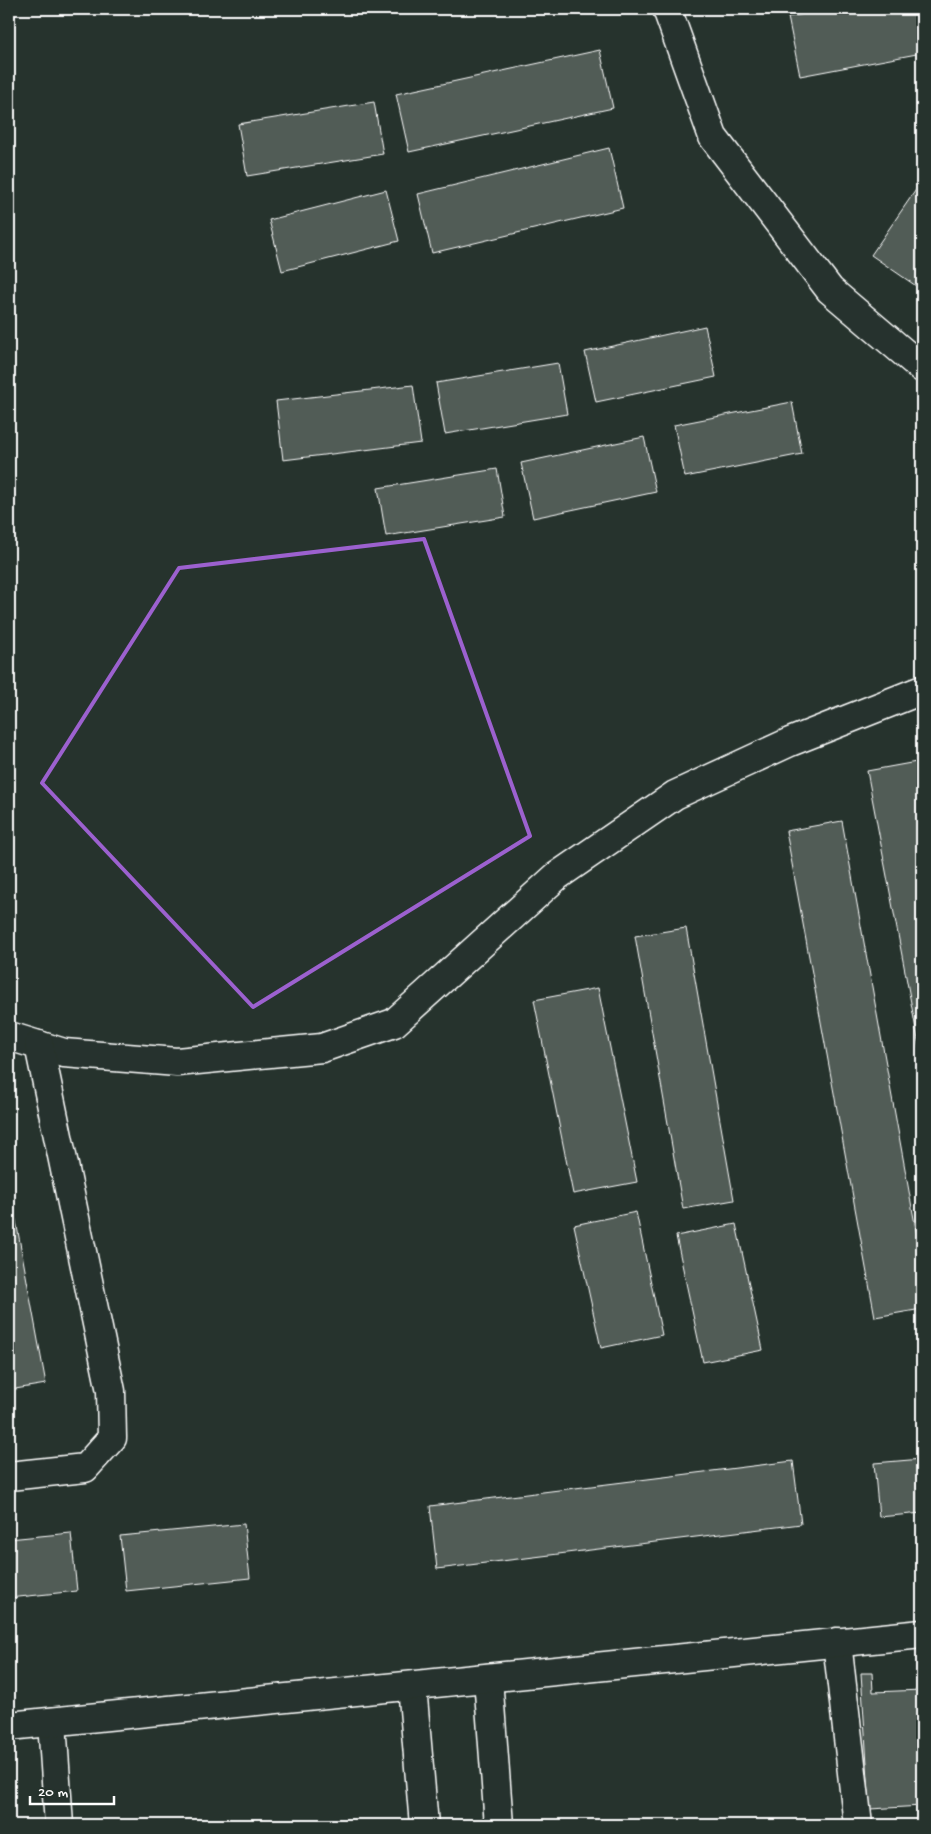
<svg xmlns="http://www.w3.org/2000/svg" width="931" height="1834" font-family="'Gochi Hand',sans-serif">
<rect width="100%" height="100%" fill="#26332d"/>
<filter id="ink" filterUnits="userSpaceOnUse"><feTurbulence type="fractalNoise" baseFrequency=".02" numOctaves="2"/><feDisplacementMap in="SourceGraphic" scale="10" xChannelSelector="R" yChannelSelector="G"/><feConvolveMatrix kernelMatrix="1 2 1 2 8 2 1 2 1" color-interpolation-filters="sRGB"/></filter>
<g filter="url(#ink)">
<g fill="#515c57" stroke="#fff">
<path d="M833,9H922V53L800,76L788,17Z"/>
<path d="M600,50L613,108L409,152L396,94Z"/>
<path d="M374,102L383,154L247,176L238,124Z"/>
<path d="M609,148L623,208L432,253L418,194Z"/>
<path d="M922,181V290L871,255Z"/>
<path d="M386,190L399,241L282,271L269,220Z"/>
<path d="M705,326L716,377L596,402L585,352Z"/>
<path d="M558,363L567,414L445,434L436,383Z"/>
<path d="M413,385L421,443L283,460L276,401Z"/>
<path d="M792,402L802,454L685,477L674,425Z"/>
<path d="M644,437L656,492L533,518L521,463Z"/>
<path d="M497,469L505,517L386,536L378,488Z"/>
<path d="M922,761V1061L867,771Z"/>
<path d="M842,821L922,1263V1309L875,1317L786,831Z"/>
<path d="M686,928L734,1200L683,1209L635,936Z"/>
<path d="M598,988L637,1182L573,1194L534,1000Z"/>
<path d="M9,1183L46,1384L9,1390Z"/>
<path d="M636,1212L662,1335L601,1348L574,1225Z"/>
<path d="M736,1224L763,1350L703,1362L676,1236Z"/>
<path d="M922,1459V1513L879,1517L874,1463Z"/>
<path d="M793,1461L801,1524L437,1569L430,1506Z"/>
<path d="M244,1524L250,1578L126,1591L120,1536Z"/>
<path d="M71,1533L77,1591L9,1598V1539Z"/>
<path d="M861,1673H872L873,1692L922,1690V1806L870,1809Z"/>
</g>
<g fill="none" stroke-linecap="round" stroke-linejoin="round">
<g stroke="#fff" stroke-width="31">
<g id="street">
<path d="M667,9L713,137L830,290L922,368"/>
<path d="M9,1036L64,1053L177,1062L322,1048L394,1023L557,876L675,795L790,742L922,690"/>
<path d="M9,1476L85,1468L112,1438L111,1391L39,1045"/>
<path d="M837,1642L858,1825"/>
<path d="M488,1678L499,1825"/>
<path d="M412,1686L424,1825"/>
<path d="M52,1722L59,1825"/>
<path d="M9,1726L922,1634"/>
</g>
</g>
<use href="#street" stroke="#26332d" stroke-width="28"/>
</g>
</g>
<path fill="none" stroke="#9c61cf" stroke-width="4" stroke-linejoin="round" d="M424,539L530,836L253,1007L42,783L179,568Z"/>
<rect width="931" height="1834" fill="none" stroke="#26332d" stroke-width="30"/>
<rect x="15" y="15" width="901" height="1804" fill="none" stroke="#fff" stroke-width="2" filter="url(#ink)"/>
<path d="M30 1796v8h84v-8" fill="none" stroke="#ffffff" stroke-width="2.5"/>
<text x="38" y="1796" font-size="15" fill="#ffffff" stroke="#26332d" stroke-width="4" paint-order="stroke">20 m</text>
</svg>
